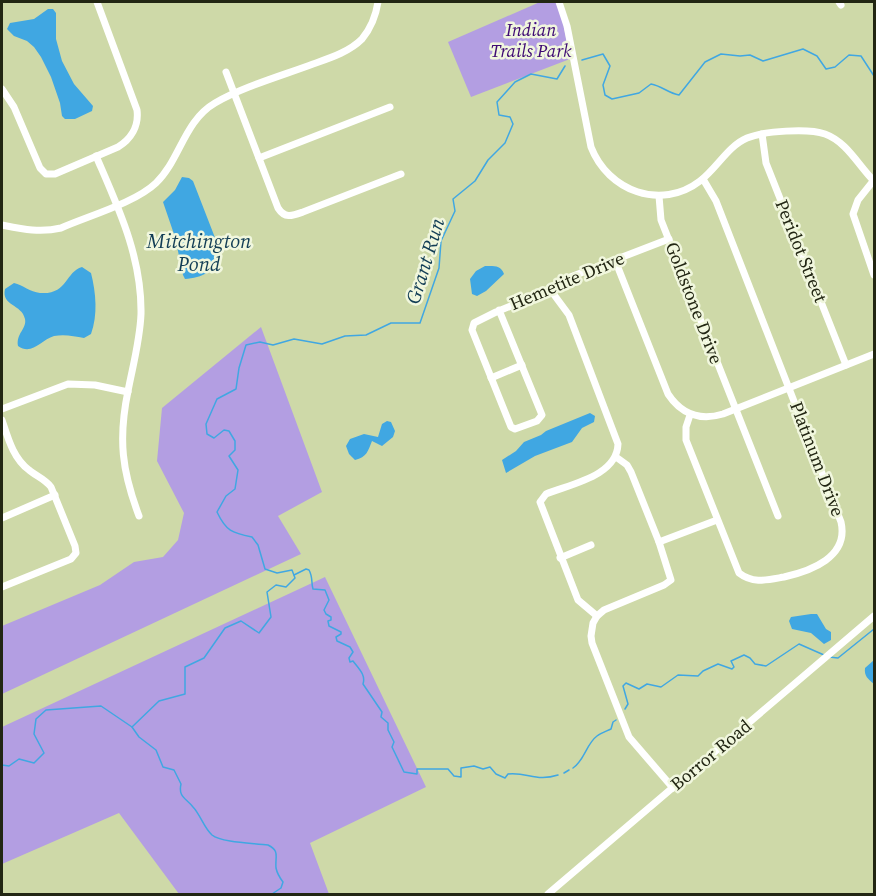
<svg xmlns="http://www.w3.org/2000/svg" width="876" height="896" font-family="'Source Serif 4',serif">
<rect width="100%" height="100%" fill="#ced9a8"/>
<g fill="#b39ee2">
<path d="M540,2H556L562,17L570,59L471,97L448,42Z"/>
<path d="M261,327L322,492L278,516L301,554L2,694V626L100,585L134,562L163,557L178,540L184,513L157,461L162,408Z"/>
<path d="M325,577L426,787L310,843L329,894H179L119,813L2,864V727Z"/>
</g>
<g fill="#40a7e2">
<path d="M48,9H53L56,13V39L62,61L74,84L93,106L92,111L75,119H65L62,116L60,103L51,77L41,57L34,47L27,41L14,36L7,29L10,23L34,19Z"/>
<path d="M182,177L189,178L193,181L219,248C222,269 203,278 185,279L183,275L175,237L163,202L175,190Z"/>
<path d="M485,266C494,266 501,265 504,274L486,291L477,296L472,294L470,279L476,271Z"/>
<path d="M82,267L91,273C96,293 98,315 91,334L84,338C74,336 64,334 54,336C41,340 32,356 18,346C16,333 27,329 25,319C22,304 1,306 5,289L14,283C23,285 30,292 40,293C68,295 65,272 82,267Z"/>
<path d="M590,413L595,416L594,422L582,428L572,442L535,456L506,473L502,460L516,451L524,442L541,435L546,431Z"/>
<path d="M387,421L391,422L395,431L393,437L382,446L372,441C368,451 367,457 355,460L349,454L346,446L350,439L364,434L378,437L382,424Z"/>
<path d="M811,614H817L826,629L831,632V640L824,644L811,633L792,629L789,621L791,617Z"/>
<path d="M874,660V684C868,679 864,676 865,668Z"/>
</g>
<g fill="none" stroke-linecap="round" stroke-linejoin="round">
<g stroke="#40a7e2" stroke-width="1.5">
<path d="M582,60L603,54L610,66L603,85L605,95L612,99L639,93L651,84C662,86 668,93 679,95L705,62L721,54L740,56L750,55L763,61L803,49L817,56L826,69L835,67L849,55L861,56L874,76"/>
<path d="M294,575L306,569L309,570C313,577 311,582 313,589L325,590L329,600L324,610L326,614L331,617V620L328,621L329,626L341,632V634L336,637L337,641L350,647L353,652L349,658L350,662L353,661C359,669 366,675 363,684L382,712L381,717L388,723V730L394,742L392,747L404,772L417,774V769H448L454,776L461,777V768L474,766L483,769L490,767L496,774L505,778L508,774C528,772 536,782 558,775"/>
<path d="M829,657L838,658L874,629"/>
<path d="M625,709L628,704L623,686L626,683L639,689L647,684L661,687L678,675L698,676L703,671L718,664L732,669L734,667L731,661L744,655L750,658L755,664L766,666L799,644L824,655"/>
<path d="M132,727L139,737L156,750L163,767L174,770L181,784C178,797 186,798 193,807C200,814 204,828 212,835C222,843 255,843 268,845C280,851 275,856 276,868C277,873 280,878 283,882L281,888L272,894"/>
<path d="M2,765L9,766L19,759L34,763L44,753L34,734L36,719L46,710L101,706L132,727L159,701L185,694V667L204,658L225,628L241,621L259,633L271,617L267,592L276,585L286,587L295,578L292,570L277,573L265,569L258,545L252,537C232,533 226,531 217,512L226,496L235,489L238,470L229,456L235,450V441L229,431L224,430L214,438L207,434L206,424L217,399L236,389L239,368L246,345L260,342L273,345L294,339L322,344L345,336L366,335L391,323H420L439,268L441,241L455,211L453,199L475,181L488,160L505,143L513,124L510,117L499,115L497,102L515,82L531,74L557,79L565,66"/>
<path d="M573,768C585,760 586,744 597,736C601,733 607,731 611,729L613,722L616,720"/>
<path d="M564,773L569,770"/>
</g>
<g stroke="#fff" stroke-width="7">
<path d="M559,2L567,26L591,147C608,191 661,211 700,181C717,168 728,146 747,138C764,131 808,128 825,134C847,142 858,165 874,181"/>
<path d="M839,2L841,5"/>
<path d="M226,72L278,208C285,219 292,216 303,212L401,174"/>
<path d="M2,89L14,107L40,168L46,174H55L118,147C131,139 139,126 137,110L97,2"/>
<path d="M762,134L766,163L846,365"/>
<path d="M96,156C118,207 142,257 141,314C140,340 133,365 128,391C118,439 122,471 139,516"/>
<path d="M259,158L390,107"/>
<path d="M874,180L858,200L853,214L874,275"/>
<path d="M659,196L661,220L778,516"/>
<path d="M2,225C22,229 40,233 61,228C88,216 135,203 156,183C180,160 184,121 215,103C242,87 284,75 313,64C330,58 349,52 362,39C371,28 376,15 378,2"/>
<path d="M615,260L668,394C681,414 700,421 723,414L874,354"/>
<path d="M549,288L569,315L618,444C617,476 571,484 546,494L540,502L578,600L597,616"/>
<path d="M499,310L542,415L537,421L515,429L511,427L472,330L474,323L496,312L543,293L560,281L669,239"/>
<path d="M491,378L522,365"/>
<path d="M2,409L68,384L95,385L128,392"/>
<path d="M690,415L686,427V440L739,573C753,584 767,580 784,577C811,571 849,557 841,522L716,201L703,179"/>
<path d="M2,420C8,438 13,458 29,470C36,476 45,479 51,487L75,546L76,553L71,559L2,587"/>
<path d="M616,457L627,465L631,472L659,542L671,580L664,585L604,610L597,616L593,623L591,636L592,643L629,737L673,788"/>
<path d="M2,518L55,495"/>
<path d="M659,542L717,520"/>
<path d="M560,558L591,545"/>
<path d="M548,894L874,616"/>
</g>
</g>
<g text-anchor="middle" stroke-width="5" stroke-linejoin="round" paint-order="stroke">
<g font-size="18" font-style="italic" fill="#3e0a73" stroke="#f1f7de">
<text x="531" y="36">Indian<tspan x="531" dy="21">Trails Park</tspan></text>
</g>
<g font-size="18" fill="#222613" stroke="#f1f7de">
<text transform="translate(801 251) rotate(68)" y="6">Peridot Street</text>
<text transform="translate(567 281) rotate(-23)" y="6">Hemetite Drive</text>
<text transform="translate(694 303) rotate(69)" y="6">Goldstone Drive</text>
<text transform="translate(817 459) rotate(69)" y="6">Platinum Drive</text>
<text transform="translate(711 755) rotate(-40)" y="6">Borror Road</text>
</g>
<g font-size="20" font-style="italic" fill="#123d55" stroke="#f1f7de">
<text x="199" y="248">Mitchington<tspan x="199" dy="23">Pond</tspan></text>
<text transform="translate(425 261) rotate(-73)" y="7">Grant Run</text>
</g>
</g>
<rect width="876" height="896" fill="none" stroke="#222613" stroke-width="6"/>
</svg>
